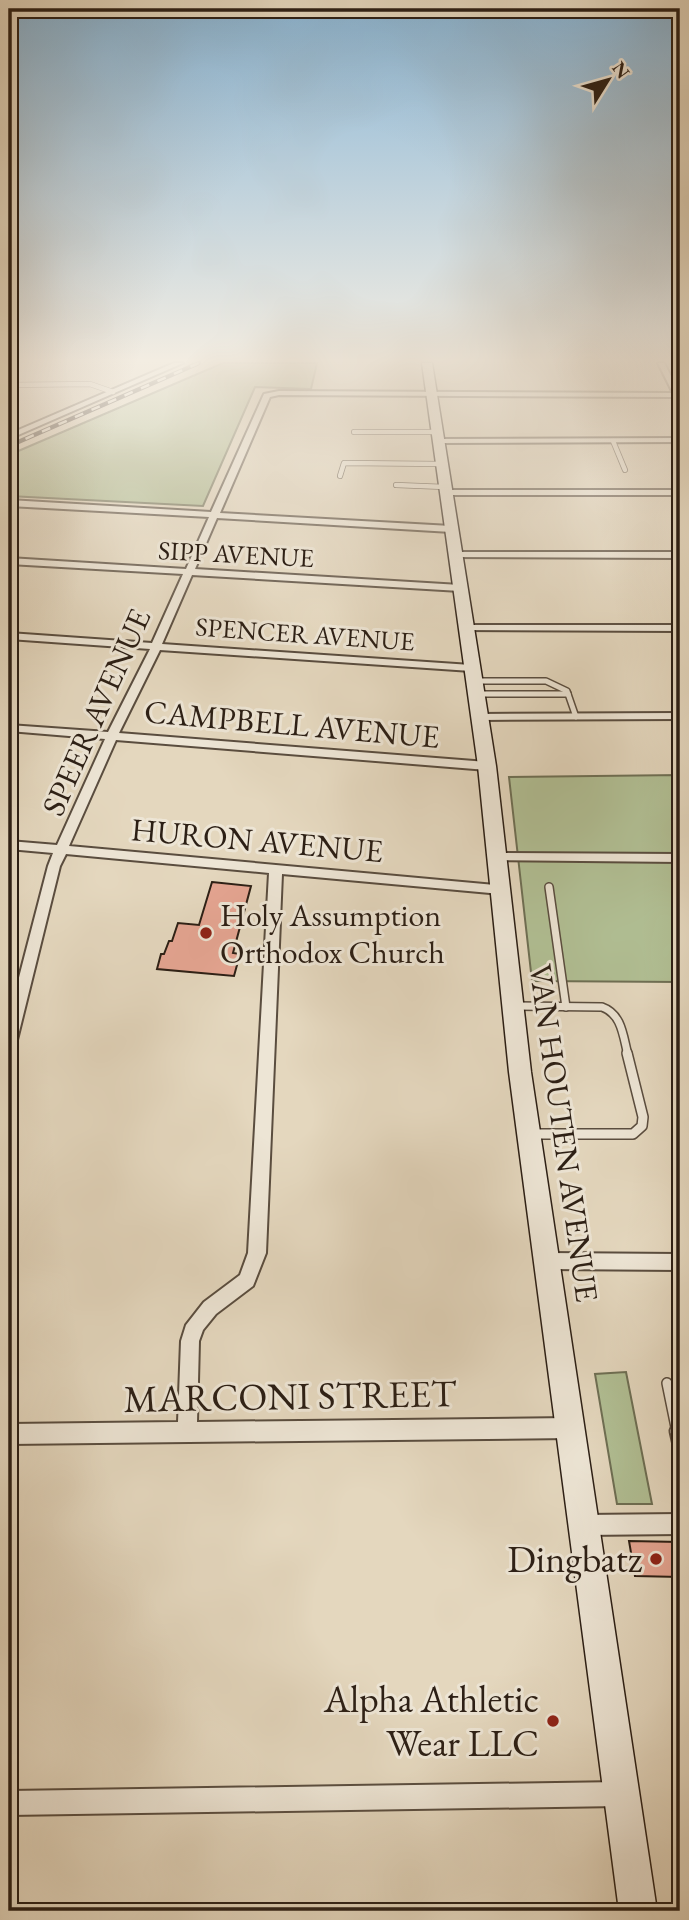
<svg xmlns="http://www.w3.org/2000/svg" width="689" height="1920" font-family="'EB Garamond',serif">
<rect width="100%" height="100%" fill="#e4d7be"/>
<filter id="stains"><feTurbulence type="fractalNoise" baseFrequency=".00286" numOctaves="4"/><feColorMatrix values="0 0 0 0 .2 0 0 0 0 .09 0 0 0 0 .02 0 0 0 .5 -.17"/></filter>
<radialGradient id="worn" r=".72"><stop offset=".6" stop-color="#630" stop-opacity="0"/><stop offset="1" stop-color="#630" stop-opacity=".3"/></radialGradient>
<g fill="#b1bf94" stroke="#6e6f54" stroke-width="2">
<path d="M223,363H317L311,389L255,387L203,506L9,496V455Z"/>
<path d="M680,775V982L532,981L509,777Z"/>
<path d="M626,1372L652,1504H617L595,1374Z"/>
</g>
<g fill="#e5a592" stroke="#2c1f15" stroke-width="2">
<path d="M212,882L251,886L233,953L240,954L234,976L157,969L161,954H164L169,941H172L178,923L199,925Z"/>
<path d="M629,1541L680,1542V1577L635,1576Z"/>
</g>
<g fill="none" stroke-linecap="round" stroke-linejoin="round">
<g stroke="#5a4d3f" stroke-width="6">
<g id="service-far4">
<path d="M9,385L90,384L113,392"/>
<path d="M354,432H437"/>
<path d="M613,441L625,470"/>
<path d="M340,476L344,463L442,464"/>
<path d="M396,485L445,487"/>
</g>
</g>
<g stroke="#5a4d3f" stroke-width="8">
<g id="service-far3">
<path d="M474,681H546L567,691L576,717"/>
<path d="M476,694H568"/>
</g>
</g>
<g stroke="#5a4d3f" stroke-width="10">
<g id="service-far2">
<path d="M549,887L566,1007"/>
<path d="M517,1006L602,1007C622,1014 623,1036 628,1055"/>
</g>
</g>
<g stroke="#5a4d3f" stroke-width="12">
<g id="service-far1">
<path d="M680,1066V1073"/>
<path d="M531,1134H633L642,1126L643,1117L627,1053"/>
<path d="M667,1383L677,1432"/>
</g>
</g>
<g stroke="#5a4d3f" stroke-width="15">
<path id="service" d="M676,1431L680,1449"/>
</g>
<g stroke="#5a4d3f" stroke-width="4">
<g id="minor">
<path d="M174,363H183L9,439V434Z"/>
<path d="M658,363H664L680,393V402L675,397L279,395L270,397L220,513L451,526L455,529L451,532L217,518L195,569L460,585L465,588L460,591L192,575L162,644L471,665L476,668L471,671L160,650L119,733L487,762L493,766L487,770L116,740L69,846L506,886L508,889L501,894L282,874L266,1253L253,1286L216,1314L203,1330L199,1341L197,1422L571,1418L578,1421L581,1428L578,1435L571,1438L9,1444V1424L178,1422L181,1341L186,1325L204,1302L240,1275L248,1253L269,873L66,854L60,866L16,1044L14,1048L9,1050V1016L48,866L53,853L9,849V841L57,845L105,739L9,731V725L108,732L150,649L9,639V633L152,643L183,574L9,564V558L186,569L209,517L9,506V500L211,512L264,394L279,391L673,393Z"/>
<path d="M680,438V442L438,443L434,441L438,439Z"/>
<path d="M446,490H680V495H443L442,493Z"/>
<path d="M455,552H680V558L452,557L450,555Z"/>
<path d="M465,625H680V631L461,630L460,628Z"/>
<path d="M680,713V719L480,720L474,717L480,714Z"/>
<path d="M498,853L680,854V862L493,860L492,857L493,854Z"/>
<path d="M547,1253L680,1254V1270L547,1269L541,1267L538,1261L541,1255Z"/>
<path d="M680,1514V1534L584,1535L577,1532L574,1525L577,1518L584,1515Z"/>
<path d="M620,1782L628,1786L632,1794L628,1802L620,1806L9,1815V1791Z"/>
</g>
</g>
<g stroke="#2c1f15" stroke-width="3">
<path id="secondary" d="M422,363H432L496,766L531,1072L657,1911H619L509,1072L478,766Z"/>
</g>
<use href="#service-far4" stroke="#ede5d5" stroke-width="4.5"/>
<use href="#service-far3" stroke="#ede5d5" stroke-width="5"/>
<use href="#service-far2" stroke="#ede5d5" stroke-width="7"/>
<use href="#service-far1" stroke="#ede5d5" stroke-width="9"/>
<use href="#service" stroke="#ede5d5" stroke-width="11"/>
<use href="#minor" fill="#ede5d5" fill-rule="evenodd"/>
<use href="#secondary" fill="#ede5d5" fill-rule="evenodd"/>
<g stroke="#2c1f15" stroke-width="4.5">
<path id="rail" d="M9,446L199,363"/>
</g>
<use href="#rail" stroke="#ede5d5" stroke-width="2.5" stroke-dasharray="9" stroke-linecap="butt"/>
</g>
<linearGradient id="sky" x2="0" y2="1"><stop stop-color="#88b5d6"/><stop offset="0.57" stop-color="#f3ede2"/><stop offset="1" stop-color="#f3ede2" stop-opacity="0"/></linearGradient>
<rect width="689" height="632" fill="url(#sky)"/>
<g fill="#8f2418" stroke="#ede5d5" stroke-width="2.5">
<circle cx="206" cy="933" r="7"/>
<circle cx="656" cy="1559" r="7"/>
<circle cx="553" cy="1721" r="7"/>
</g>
<g text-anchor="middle" stroke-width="6" stroke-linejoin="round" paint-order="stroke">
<g font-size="26" fill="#2c1f15" stroke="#ede5d5">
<text transform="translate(236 554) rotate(3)" y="9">SIPP AVENUE</text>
<text transform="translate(305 634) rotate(4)" y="9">SPENCER AVENUE</text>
</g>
<g font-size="32" fill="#2c1f15" stroke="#ede5d5">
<text transform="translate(96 712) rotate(-66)" y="11">SPEER AVENUE</text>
<text transform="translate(292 724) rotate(5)" y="11">CAMPBELL AVENUE</text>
<text transform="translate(257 840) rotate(5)" y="11">HURON AVENUE</text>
<text transform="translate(564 1133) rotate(82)" y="11">VAN HOUTEN AVENUE</text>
</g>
<g font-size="32" fill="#2c1f15" stroke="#ede5d5" text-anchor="start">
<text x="220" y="926">Holy Assumption<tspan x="220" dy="37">Orthodox Church</tspan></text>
</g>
<g font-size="38" fill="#2c1f15" stroke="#ede5d5">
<text transform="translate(290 1396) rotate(-1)" y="13">MARCONI STREET</text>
</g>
<g font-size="38" fill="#2c1f15" stroke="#ede5d5" text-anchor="end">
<text x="642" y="1572">Dingbatz</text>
<text x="539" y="1712">Alpha Athletic<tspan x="539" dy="44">Wear LLC</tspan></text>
</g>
</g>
<rect width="689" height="1920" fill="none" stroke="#e4d7be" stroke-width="35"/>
<rect x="10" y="10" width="668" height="1899" fill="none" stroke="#2c1f15" stroke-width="3.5"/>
<rect x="18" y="18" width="654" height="1885" fill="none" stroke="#2c1f15" stroke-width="2"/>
<g transform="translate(608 80) rotate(53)" stroke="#ede5d5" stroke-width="5" paint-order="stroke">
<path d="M0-5L12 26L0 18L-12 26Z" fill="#2c1f15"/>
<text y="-10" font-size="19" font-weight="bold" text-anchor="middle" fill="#2c1f15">N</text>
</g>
<rect width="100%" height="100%" filter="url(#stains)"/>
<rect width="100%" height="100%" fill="url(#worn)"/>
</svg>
